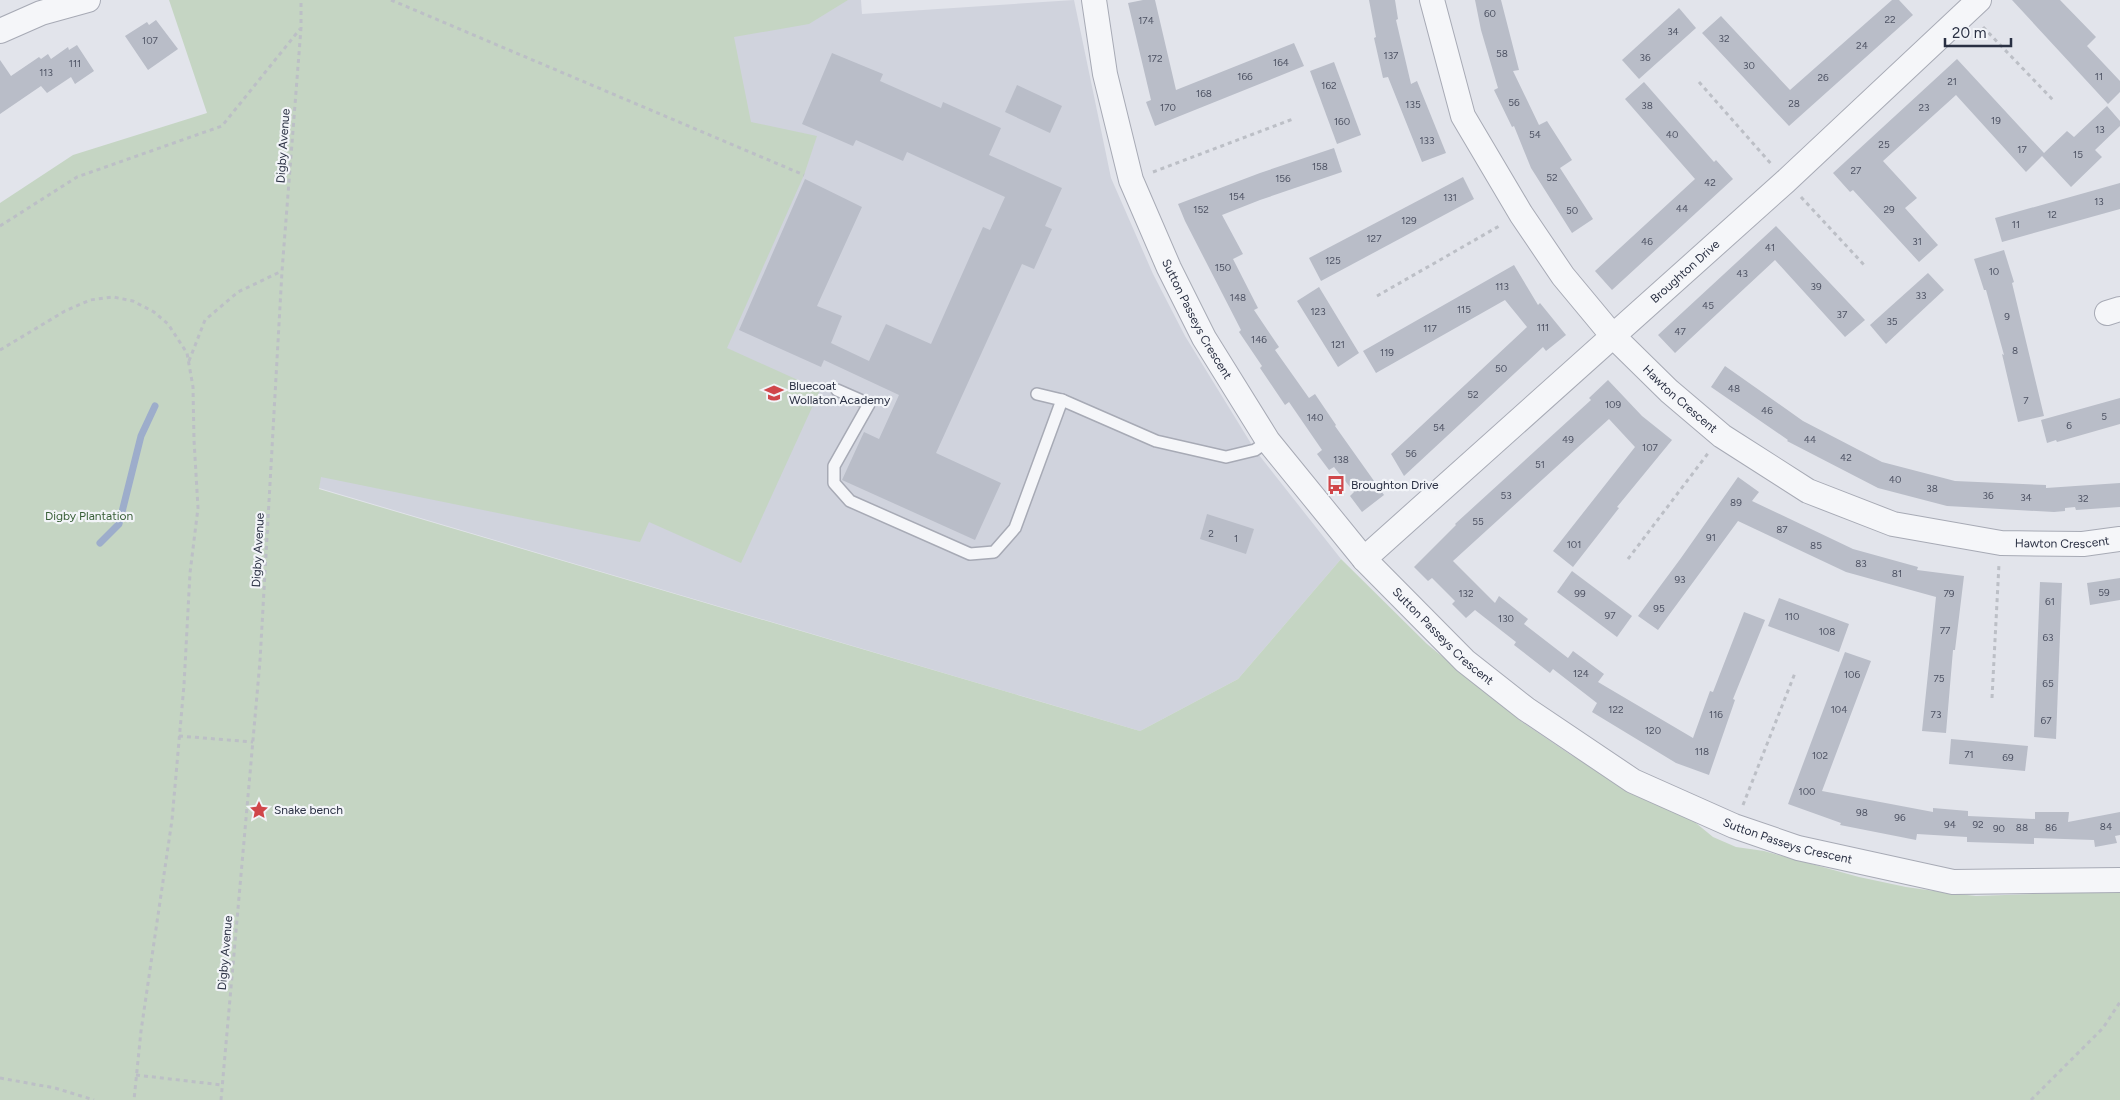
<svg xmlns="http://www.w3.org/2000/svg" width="2120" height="1100" font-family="Figtree,sans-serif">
<rect width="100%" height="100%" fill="#e2e4eb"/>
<path fill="#d0d3dd" d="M369,0H861L862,14L1074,0L1111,178L1153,274L1185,336L1255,450L1341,559L1238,679L1140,731L319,488Z"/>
<path fill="#c5d5c3" d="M169,0H848L809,24L734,37L751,122L817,136L804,175L727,348L820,390L741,563L649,522L640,542L321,477L319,489L1140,731L1238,679L1341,559L1427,644L1522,722L1571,755L1691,819L1713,837L1736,847L1764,851L1859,877L1906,887L1949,893L1976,896L2120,891V1100H0V203L73,155L207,113Z"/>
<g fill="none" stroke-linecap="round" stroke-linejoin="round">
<path stroke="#9dadcb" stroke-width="7" d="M100,543L119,524L141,436L155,406"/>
</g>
<g fill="#b9bdc8">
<path d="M1143,0H1155L1176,90L1294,43L1304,66L1155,126L1146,102L1151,100L1128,3Z"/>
<path d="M1369,0H1395L1398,19L1396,20L1411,84L1417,81L1446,153L1422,162L1388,77L1383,78L1374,38L1376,37Z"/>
<path d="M1475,0H1501L1519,70L1513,71L1539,125L1547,121L1572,160L1560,168L1593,219L1572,233L1531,168L1514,126L1512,127L1494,90L1498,88L1481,30Z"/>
<path d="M1892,0H1899L1913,15L1789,126L1702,33L1721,16L1790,90Z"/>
<path d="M2012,0H2060L2096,37L2087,46L2120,81V92L2108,104Z"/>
<path d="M1679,8L1696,28L1639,79L1622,60Z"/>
<path d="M156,20L178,49L148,70L125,36L147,22L149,25Z"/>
<path d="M77,45L94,71L75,84L71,77L47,93L41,86L0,114V60L11,76L39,57L41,59L48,54L51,59L68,47L69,50Z"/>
<path d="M832,53L883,74L880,81L941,108L943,102L1001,128L989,155L1062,188L1045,226L1052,229L1034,269L1022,264L936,453L1001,483L975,540L842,480L864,432L879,439L899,395L824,360L821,367L739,330L805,179L862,207L817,306L842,316L831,343L869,361L886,324L931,344L983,227L990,230L1005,197L907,152L903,161L856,140L853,146L802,124Z"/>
<path d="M1957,59L2044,153L2067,131L2074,137L2107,106L2120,121V126L2095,150L2102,157L2071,187L2042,156L2026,172L1956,95L1883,161L1917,198L1905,208L1938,245L1919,262L1853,190L1850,192L1833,173Z"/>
<path d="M1334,62L1361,135L1337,144L1310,71Z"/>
<path d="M1644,82L1714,162L1716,160L1733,179L1612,290L1595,271L1695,179L1625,99Z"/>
<path d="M1017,85L1062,106L1050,133L1005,112Z"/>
<path d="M1334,148L1342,172L1260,200L1222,215L1243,254L1233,259L1258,308L1254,310L1279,347L1275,350L1309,398L1315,394L1336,425L1335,426L1384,495L1362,512L1350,496L1354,492L1334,467L1329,470L1317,454L1322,450L1289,402L1285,405L1260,368L1262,366L1239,332L1241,330L1185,221L1178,204L1260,173Z"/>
<path d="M1463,177L1474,199L1321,281L1309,258Z"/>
<path d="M2120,183V209L2002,242L1995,218Z"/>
<path d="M1776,226L1865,320L1845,337L1775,260L1675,353L1658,335Z"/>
<path d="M2004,250L2014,282L2012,283L2044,416L2018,422L2002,354L2004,355L1986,290H1984L1974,259Z"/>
<path d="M1514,265L1538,305L1540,303L1566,335L1546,351L1543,347L1404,476L1391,454L1527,327L1505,300L1376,373L1363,351Z"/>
<path d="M1928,273L1944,290L1886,344L1870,325Z"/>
<path d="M1319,287L1359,353L1338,367L1297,301Z"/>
<path d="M1725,366L1803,421L1882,462L1955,481L2046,485V488L2120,483V507L2076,510L2075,507L2065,508V511L2054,512L1947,506L1878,488L1787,441L1788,440L1711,387Z"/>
<path d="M1608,380L1642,416L1672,440L1617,507L1619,508L1573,567L1553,551L1635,447L1609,419L1453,561L1495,603L1499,596L1528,619L1524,624L1568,658L1573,651L1604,674L1598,682L1693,738L1710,691L1713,692L1744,612L1765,620L1733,699L1735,700L1709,775L1676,763L1592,712L1597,703L1553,669L1550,673L1514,645L1516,642L1475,610L1466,618L1452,604L1455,601L1432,578L1428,581L1414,567L1456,525L1455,524L1591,400L1589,398Z"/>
<path d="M2120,398V424L2057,442L2056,440L2047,443L2041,420Z"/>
<path d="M1738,477L1759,492L1752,501L1853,549L1918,567L1917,570L1964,576L1955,650H1953L1946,733L1922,731L1936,597L1846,572L1738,521L1658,630L1638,616L1681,558Z"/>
<path d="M1207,514L1254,529L1246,554L1200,539Z"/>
<path d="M1572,571L1632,616L1617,637L1557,592Z"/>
<path d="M2120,578V600L2090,605L2087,583Z"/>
<path d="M2040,582L2062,583L2056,739L2034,737Z"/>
<path d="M1779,598L1849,624L1839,652L1768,626Z"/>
<path d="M1845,652L1871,661L1822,791L1933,812V808L1968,811V816L2035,819V812H2069L2068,822L2120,812V835L2115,836L2117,843L2095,847L2094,840L2034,838V844L1967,842V837L1917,834L1916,840L1840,825L1841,823L1788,804Z"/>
<path d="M1951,739L2028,746L2025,771L1949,764Z"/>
</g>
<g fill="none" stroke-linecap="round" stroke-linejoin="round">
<g stroke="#a7aab5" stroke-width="14">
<g id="service">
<path d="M837,390L869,404L834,466V483L850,501L970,554L994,552L1015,528L1062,400"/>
<path d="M1037,394L1062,400L1156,441L1226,457L1255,450L1268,441"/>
</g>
</g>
<g stroke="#a7aab5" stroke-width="26">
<g id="minor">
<path id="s1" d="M1094,0L1105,74L1131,180L1169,268L1204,338L1268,441L1364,559L1465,661L1526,709L1633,781L1734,826L1798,848L1953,882L2120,880"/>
<path id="s2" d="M1432,0L1463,116L1521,214L1563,276L1612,335L1669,391L1722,436L1808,491L1893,524L2001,543L2083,544L2120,539"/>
<path d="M0,31L41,13L88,0"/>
<path d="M2107,313L2120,309"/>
<path id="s3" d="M1364,559L1786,181L1979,0"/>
</g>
</g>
<g stroke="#bcbfc6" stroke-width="3" stroke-dasharray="4 4" stroke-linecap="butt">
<path d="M391,0L804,175"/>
<path d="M1983,27L2053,100"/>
<path d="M1699,82L1772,165"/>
<path d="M1153,172L1293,119"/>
<path d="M1801,197L1866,267"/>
<path d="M0,226L77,177L222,126L300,29"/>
<path d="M1377,296L1501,225"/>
<path d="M0,350L65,311L90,300L113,297L133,301L154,312L168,324L187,353L193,387L194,440L198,508L190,573L184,685L172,820L141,1031L134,1100"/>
<path d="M189,361L205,320L238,292L282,271"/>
<path d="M1628,559L1709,452"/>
<path d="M1992,698L1999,564"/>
<path d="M179,736L253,742"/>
<path d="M1743,805L1795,673"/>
<path d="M136,1075L222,1085"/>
<path d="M0,1078L55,1088L94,1100"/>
<path d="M221,1100L260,661L282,271L301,28V0"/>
<path d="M2031,1100L2103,1028L2120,1002"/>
</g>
<use href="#service" stroke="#f5f6f9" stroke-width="11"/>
<use href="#minor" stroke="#f5f6f9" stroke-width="24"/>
</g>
<defs>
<g id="school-bare" transform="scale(1.5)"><path d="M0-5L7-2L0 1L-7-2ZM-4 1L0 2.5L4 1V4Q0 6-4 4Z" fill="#d0464a" stroke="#f2f4f8" stroke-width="2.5" paint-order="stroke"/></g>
<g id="bus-bare" transform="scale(1.5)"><path d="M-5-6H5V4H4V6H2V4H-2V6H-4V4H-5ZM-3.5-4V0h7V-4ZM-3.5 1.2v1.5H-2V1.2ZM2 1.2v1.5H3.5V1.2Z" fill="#d0464a" stroke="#f2f4f8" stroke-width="2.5" paint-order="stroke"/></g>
<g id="sight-bare" transform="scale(1.5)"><path d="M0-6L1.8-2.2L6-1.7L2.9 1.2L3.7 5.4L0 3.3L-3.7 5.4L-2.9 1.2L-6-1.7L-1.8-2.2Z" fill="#d0464a" stroke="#f2f4f8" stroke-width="2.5" paint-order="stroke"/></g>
</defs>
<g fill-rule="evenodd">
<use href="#school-bare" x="774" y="393"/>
<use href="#bus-bare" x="1336" y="485"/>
<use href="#sight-bare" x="259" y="810"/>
</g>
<g text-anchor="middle" stroke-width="4.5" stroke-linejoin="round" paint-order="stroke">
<g font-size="10" fill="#4e5364">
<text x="1490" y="17">60</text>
<text x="1890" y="23">22</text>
<text x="1146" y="24">174</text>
<text x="1673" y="35">34</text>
<text x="1724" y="42">32</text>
<text x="150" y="44">107</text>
<text x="1862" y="49">24</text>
<text x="1502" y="57">58</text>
<text x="1391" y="59">137</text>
<text x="1645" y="61">36</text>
<text x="1155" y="62">172</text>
<text x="1281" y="66">164</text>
<text x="75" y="67">111</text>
<text x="1749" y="69">30</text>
<text x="46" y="76">113</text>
<text x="1245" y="80">166</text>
<text x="2099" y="80">11</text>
<text x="1823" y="81">26</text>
<text x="1952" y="85">21</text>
<text x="1329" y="89">162</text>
<text x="1204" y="97">168</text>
<text x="1514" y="106">56</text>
<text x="1794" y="107">28</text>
<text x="1413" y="108">135</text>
<text x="1647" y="109">38</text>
<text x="1168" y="111">170</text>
<text x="1924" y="111">23</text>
<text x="1996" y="124">19</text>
<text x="1342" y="125">160</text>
<text x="2100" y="133">13</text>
<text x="1535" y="138">54</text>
<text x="1672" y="138">40</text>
<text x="1427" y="144">133</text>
<text x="1884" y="148">25</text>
<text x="2022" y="153">17</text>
<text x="2078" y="158">15</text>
<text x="1320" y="170">158</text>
<text x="1856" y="174">27</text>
<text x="1552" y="181">52</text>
<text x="1283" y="182">156</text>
<text x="1710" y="186">42</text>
<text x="1237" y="200">154</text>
<text x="1450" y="201">131</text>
<text x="2099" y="205">13</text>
<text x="1682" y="212">44</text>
<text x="1201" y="213">152</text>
<text x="1889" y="213">29</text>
<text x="1572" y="214">50</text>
<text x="2052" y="218">12</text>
<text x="1409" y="224">129</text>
<text x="2016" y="228">11</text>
<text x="1374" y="242">127</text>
<text x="1647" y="245">46</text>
<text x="1917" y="245">31</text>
<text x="1770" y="251">41</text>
<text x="1333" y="264">125</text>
<text x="1223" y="271">150</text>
<text x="1994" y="275">10</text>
<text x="1742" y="277">43</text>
<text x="1502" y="290">113</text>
<text x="1816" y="290">39</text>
<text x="1921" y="299">33</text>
<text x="1238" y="301">148</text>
<text x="1708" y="309">45</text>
<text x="1464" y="313">115</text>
<text x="1318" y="315">123</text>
<text x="1842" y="318">37</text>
<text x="2007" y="320">9</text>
<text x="1892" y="325">35</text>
<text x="1543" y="331">111</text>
<text x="1430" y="332">117</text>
<text x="1680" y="335">47</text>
<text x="1259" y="343">146</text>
<text x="1338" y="348">121</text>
<text x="2015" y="354">8</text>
<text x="1387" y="356">119</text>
<text x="1501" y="372">50</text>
<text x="1734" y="392">48</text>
<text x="1473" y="398">52</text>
<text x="2026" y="404">7</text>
<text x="1613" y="408">109</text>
<text x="1767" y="414">46</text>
<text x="2104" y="420">5</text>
<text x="1315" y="421">140</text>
<text x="2069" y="429">6</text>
<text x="1439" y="431">54</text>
<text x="1568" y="443">49</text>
<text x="1810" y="443">44</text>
<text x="1650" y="451">107</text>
<text x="1411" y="457">56</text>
<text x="1846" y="461">42</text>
<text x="1341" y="463">138</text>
<text x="1540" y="468">51</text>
<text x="1895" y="483">40</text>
<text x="1932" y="492">38</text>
<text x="1506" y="499">53</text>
<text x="1988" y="499">36</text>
<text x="2026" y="501">34</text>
<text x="2083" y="502">32</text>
<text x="1736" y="506">89</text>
<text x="1478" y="525">55</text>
<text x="1782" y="533">87</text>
<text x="1211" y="537">2</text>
<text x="1711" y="541">91</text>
<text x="1236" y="542">1</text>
<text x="1574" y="548">101</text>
<text x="1816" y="549">85</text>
<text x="1861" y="567">83</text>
<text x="1897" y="577">81</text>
<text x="1680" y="583">93</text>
<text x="2104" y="596">59</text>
<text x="1466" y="597">132</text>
<text x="1580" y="597">99</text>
<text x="1949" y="597">79</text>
<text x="2050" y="605">61</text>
<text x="1659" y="612">95</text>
<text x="1610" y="619">97</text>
<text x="1792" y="620">110</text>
<text x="1506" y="622">130</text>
<text x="1945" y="634">77</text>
<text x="1827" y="635">108</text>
<text x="2048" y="641">63</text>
<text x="1581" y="677">124</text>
<text x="1852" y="678">106</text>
<text x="1939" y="682">75</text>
<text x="2048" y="687">65</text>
<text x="1616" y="713">122</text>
<text x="1839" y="713">104</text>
<text x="1716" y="718">116</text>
<text x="1936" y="718">73</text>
<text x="2046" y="724">67</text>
<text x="1653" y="734">120</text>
<text x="1702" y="755">118</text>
<text x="1969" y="758">71</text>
<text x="1820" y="759">102</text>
<text x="2008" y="761">69</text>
<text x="1807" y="795">100</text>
<text x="1862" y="816">98</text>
<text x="1900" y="821">96</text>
<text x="1950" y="828">94</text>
<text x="1978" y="828">92</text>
<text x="2106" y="830">84</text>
<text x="2022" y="831">88</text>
<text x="2051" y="831">86</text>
<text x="1999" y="832">90</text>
</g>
<g font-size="12" fill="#2a3043" stroke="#f2f4f8">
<text transform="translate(283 146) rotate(-86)" y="4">Digby Avenue</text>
<text dy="4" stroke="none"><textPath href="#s3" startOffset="431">Broughton Drive</textPath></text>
<text dy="4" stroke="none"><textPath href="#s1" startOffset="338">Sutton Passeys Crescent</textPath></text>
<text dy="4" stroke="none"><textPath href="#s2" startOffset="479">Hawton Crescent</textPath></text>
<text dy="4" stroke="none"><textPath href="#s2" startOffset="899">Hawton Crescent</textPath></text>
<text transform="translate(258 550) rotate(-87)" y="4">Digby Avenue</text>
<text dy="4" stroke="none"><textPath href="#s1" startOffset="742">Sutton Passeys Crescent</textPath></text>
<text dy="4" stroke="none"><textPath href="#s1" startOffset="1148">Sutton Passeys Crescent</textPath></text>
<text transform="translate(225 953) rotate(-85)" y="4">Digby Avenue</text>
</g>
<g font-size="12" fill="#2a3043" stroke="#f2f4f8" text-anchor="start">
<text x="789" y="390">Bluecoat<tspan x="789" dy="14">Wollaton Academy</tspan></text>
<text x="1351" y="489">Broughton Drive</text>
<text x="274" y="814">Snake bench</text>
</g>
<g font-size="12" fill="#395f37" stroke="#f2f4f8">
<text x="89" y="520">Digby Plantation</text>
</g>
</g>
<path d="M1945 38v8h66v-8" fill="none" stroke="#2a3043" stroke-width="2.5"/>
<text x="1952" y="38" font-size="15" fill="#2a3043" stroke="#f2f4f8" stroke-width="4" paint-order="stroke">20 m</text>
</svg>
